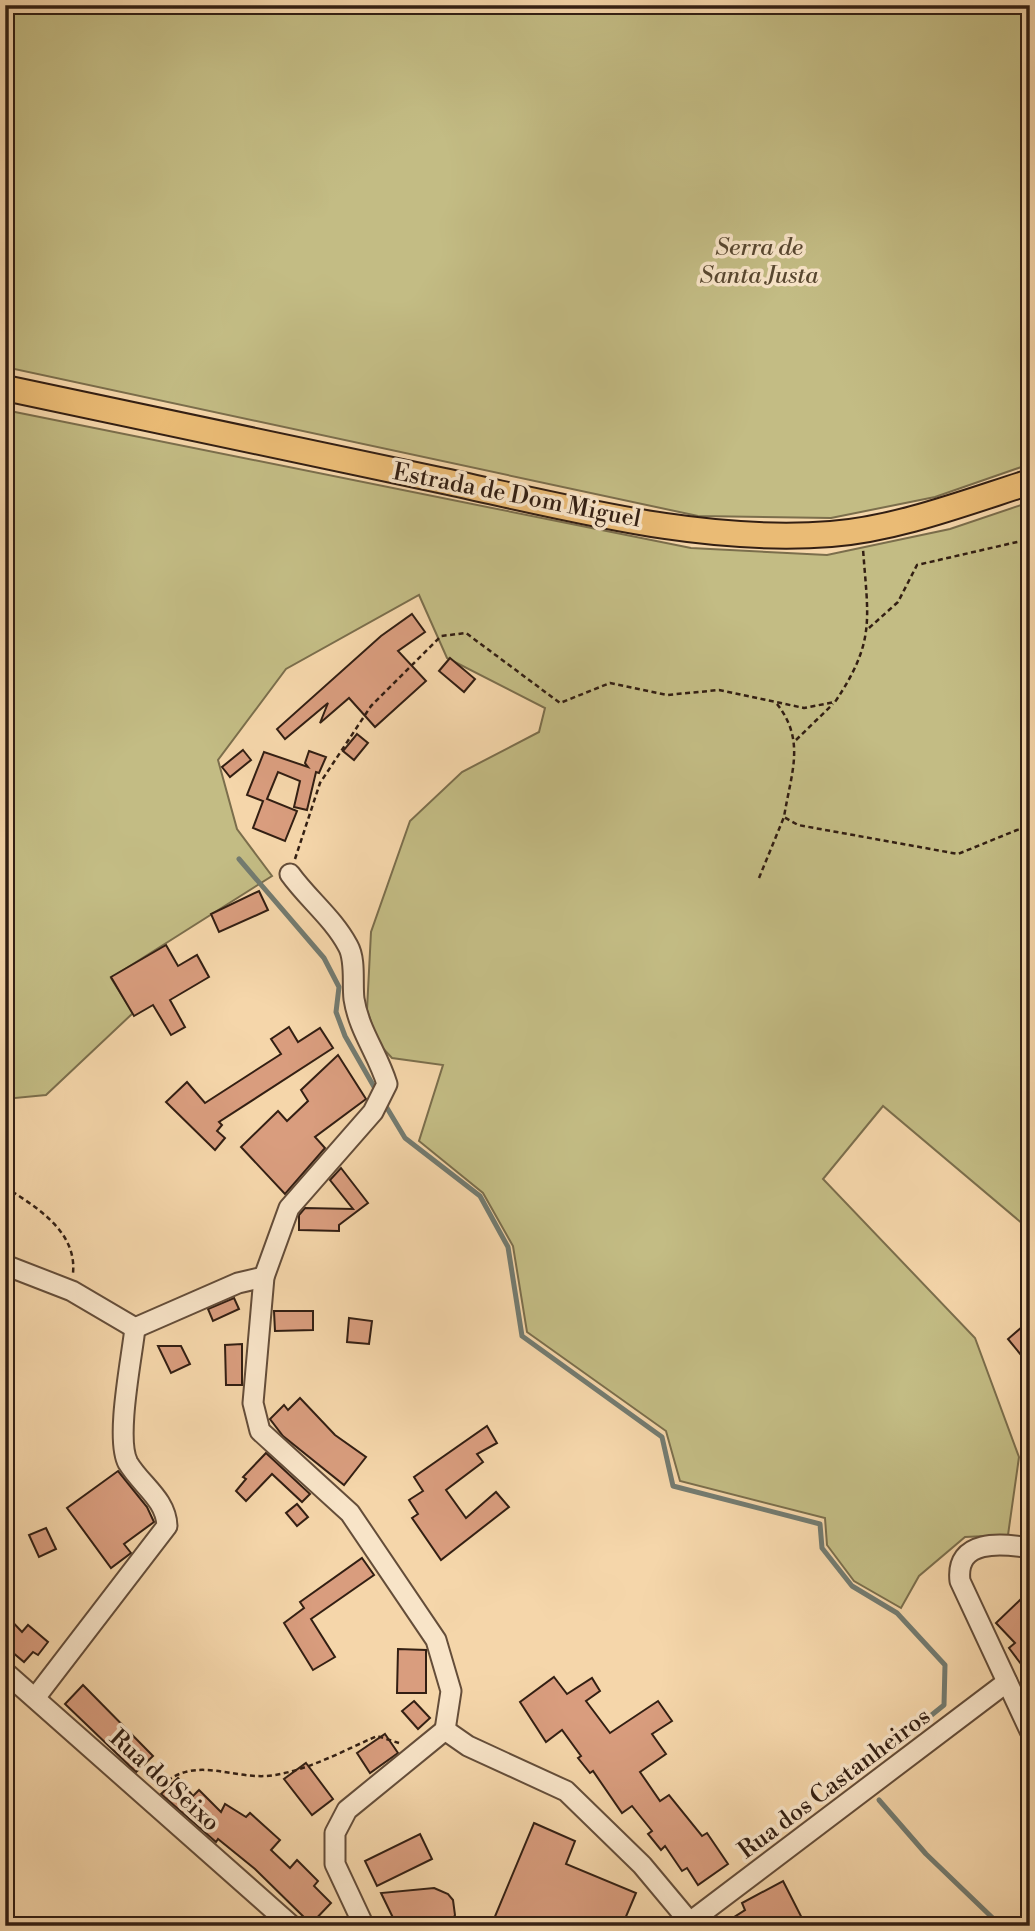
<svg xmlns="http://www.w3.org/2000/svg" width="1035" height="1931" font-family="'Libre Bodoni',serif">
<rect width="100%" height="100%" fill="#f5d6aa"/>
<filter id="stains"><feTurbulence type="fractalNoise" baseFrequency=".00286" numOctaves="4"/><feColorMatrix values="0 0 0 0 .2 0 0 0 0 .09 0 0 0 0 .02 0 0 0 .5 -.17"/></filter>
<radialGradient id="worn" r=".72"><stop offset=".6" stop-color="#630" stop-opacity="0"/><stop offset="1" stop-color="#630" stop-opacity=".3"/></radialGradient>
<g fill="#c3bc84" stroke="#7b6e4c" stroke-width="2">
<path d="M5,5H1030V464L935,497L831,518L698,516L5,367Z"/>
<path d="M5,410L691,548L827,555L950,529L1030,502V1230L883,1106L823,1179L975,1338L1019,1457L1008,1535L965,1537L919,1576L901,1608L854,1581L827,1545L825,1518L680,1481L666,1431L527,1332L513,1246L483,1193L419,1141L443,1065L392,1058L378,1043L367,1010L371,932L410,821L462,772L539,732L545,708L447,658L419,595L286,669L218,760L237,829L272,876L111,978L133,1013L46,1095L5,1099Z"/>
</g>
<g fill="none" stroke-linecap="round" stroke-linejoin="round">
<g stroke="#737b70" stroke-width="5">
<path d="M239,859L324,958L339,987L336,1012L345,1036L377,1092"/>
<path d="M384,1103L405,1138L480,1196L508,1247L522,1336L662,1437L673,1486L820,1524L822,1548L852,1586L897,1613L945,1665L944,1705L861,1772"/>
<path d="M879,1800L926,1854L1001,1926"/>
</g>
</g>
<g fill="#d99d7e" stroke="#331f13" stroke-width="2">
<path d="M412,614L425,632L398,651L426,681L375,727L349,698L320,723L328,703L285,739L277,729L381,636Z"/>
<path d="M450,658L475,679L464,692L439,671Z"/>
<path d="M357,734L368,743L354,760L343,751Z"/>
<path d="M243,750L251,760L230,777L222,767Z"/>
<path d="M309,751L326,757L319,773L316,772L307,810L294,807L300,781L278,772L267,799L297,811L285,841L253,828L263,801L247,795L264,752L308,767L305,763Z"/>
<path d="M259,891L268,910L219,932L211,914Z"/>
<path d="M166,945L178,966L197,955L209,977L170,1000L185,1027L171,1035L153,1005L134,1016L111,977Z"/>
<path d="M289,1027L298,1042L320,1028L333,1048L219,1122L222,1125L217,1131L225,1138L215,1150L166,1102L187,1082L205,1103L281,1054L271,1039Z"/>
<path d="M338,1055L366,1099L315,1137L325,1148L285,1194L241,1147L278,1111L287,1121L308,1101L301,1090Z"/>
<path d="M341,1168L368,1203L339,1225V1231L299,1230V1215L305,1208L353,1209L330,1180Z"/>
<path d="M234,1298L239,1309L213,1321L208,1309Z"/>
<path d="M274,1311H313V1330L275,1331Z"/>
<path d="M349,1318L372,1321L369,1344L347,1342Z"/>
<path d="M1022,1327L1030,1338V1366L1008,1339Z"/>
<path d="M242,1344V1385H226L225,1345Z"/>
<path d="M158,1346H181L190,1364L171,1373Z"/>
<path d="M300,1398L335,1435L366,1457L344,1485L283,1436L270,1419L284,1405L288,1410Z"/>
<path d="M487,1426L497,1443L477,1454L483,1462L446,1490L466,1518L496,1492L509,1507L441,1560L412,1518L418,1514L409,1500L423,1491L414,1477Z"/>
<path d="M266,1453L310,1494L302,1502L272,1474L246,1501L236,1491L246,1479L243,1477Z"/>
<path d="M118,1471L147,1507L154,1522L124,1544L131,1553L111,1568L67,1508Z"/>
<path d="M297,1504L308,1517L297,1526L286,1513Z"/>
<path d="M46,1528L56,1549L39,1557L29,1535Z"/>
<path d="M362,1558L374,1575L311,1619L335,1657L313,1670L284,1623L304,1608L300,1602Z"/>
<path d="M1021,1599L1030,1608V1676L1009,1648L1015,1643L996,1623Z"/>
<path d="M5,1614L22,1632L28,1625L48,1642L38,1655L33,1652L24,1662L5,1646Z"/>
<path d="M398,1649L426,1650V1693H397Z"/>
<path d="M554,1677L567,1694L592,1678L600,1691L586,1701L610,1733L658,1701L672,1721L652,1734L666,1754L640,1772L660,1801L669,1795L702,1836L707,1833L728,1864L698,1885L687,1868L682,1871L665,1846L661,1850L648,1834L652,1831L632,1806L622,1813L593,1771L590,1773L578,1758L581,1756L562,1730L546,1742L520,1702Z"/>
<path d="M83,1685L153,1756L136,1772L65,1704Z"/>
<path d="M414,1701L430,1718L418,1729L402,1711Z"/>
<path d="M385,1734L398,1753L370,1773L357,1753Z"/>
<path d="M306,1763L333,1799L312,1815L284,1779Z"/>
<path d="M178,1778L193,1796L199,1790L221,1812L225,1804L246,1817L250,1813L280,1840L271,1850L290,1868L297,1860L318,1881L314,1886L331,1903L311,1924L255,1869L218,1839L216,1842L161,1794Z"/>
<path d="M534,1823L575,1841L566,1864L636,1893L622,1926H491Z"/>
<path d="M420,1834L432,1859L377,1886L365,1861Z"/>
<path d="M783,1881L806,1926H720L745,1910L742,1903Z"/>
<path d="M434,1888L448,1894L453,1900L455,1915L450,1926H397L381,1893Z"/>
</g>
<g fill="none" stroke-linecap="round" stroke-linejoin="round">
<g stroke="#644d39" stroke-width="23">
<g id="minor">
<path d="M290,874C308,899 333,918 348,946C356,960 352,983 354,999C359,1031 378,1054 387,1084L373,1112L289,1208L264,1277L253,1403L260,1431L350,1513L436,1640L451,1691L445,1730"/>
<path d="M5,1265L72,1291L135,1328L238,1283L264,1277"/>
<path d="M1030,1548C1001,1543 955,1539 960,1581L1030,1731"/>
<path d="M5,1672L292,1926"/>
<path d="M35,1698L167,1526C166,1499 141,1485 128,1463C115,1439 132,1357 135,1328"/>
<path d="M445,1730L468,1746L566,1791L642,1865L693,1926"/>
<path d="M690,1922L1007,1682"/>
<path d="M364,1926L335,1864V1833L347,1810L445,1730"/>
</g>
</g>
<g stroke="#331f13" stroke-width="28">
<path id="major" d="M5,388C152,419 298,450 444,481C570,508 701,544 831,534C897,529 967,502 1030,482"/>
</g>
<g stroke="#331f13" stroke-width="2.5" stroke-dasharray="5 3.5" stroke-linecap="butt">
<path d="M869,628L898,602L917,565L1030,539"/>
<path d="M777,704C806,741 791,773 784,817L798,825L958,854L1017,830L1030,829"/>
<path d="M796,740L833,704"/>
<path d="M295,859L320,783L371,706L441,636L466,633L560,703L610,683L667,695L719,690L804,708L835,702C876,641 868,619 863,549"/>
<path d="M759,878L784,817"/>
<path d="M5,1187C36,1207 77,1231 73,1273"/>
<path d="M161,1786C196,1753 235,1782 275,1775C311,1769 345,1750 377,1736L399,1743"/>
</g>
<use href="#minor" stroke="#f8e4c8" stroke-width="19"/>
<use href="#major" stroke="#eabb75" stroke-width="24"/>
</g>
<g text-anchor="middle" stroke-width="7" stroke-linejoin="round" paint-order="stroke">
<g font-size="24" font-style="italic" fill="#57462f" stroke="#f8e4c8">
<text x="759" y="255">Serra de<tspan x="759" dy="28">Santa Justa</tspan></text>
</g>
<g font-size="24" fill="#331f13" stroke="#f8e4c8">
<text transform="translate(517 495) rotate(11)" y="8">Estrada de Dom Miguel</text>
<text transform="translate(165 1780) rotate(42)" y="8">Rua do Seixo</text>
<text transform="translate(834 1783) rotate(-37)" y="8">Rua dos Castanheiros</text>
</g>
</g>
<rect width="1035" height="1931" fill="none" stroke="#f5d6aa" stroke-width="28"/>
<rect x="7" y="7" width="1021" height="1917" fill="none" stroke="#331f13" stroke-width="3.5"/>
<rect x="14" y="14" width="1007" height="1903" fill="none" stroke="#331f13" stroke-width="2"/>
<rect width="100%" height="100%" filter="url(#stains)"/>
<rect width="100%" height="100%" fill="url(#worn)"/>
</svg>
